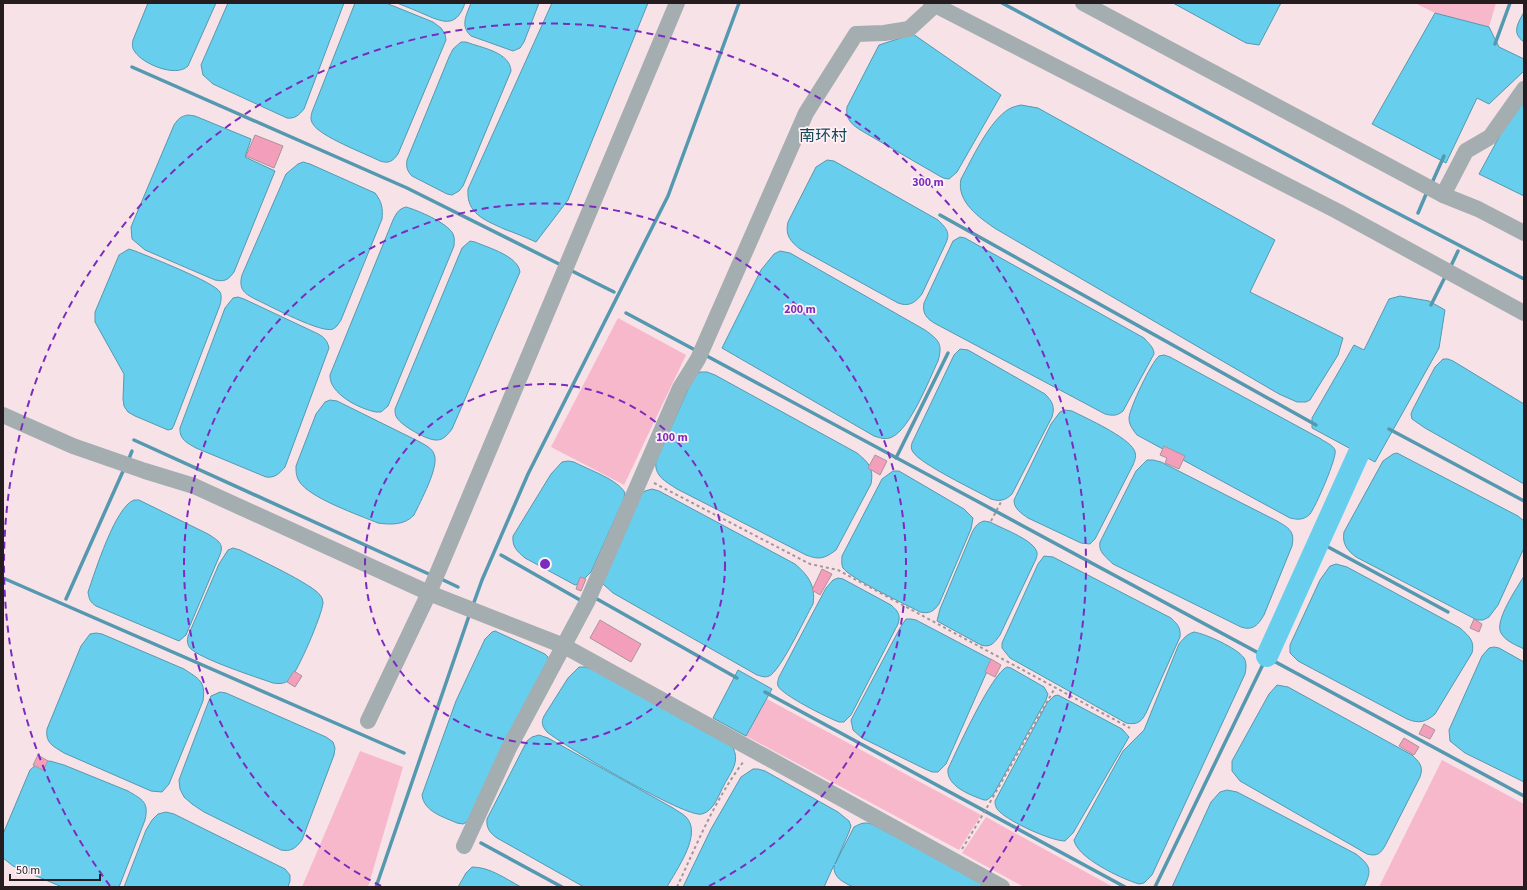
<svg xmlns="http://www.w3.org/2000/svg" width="1527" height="890" font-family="'Source Sans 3','Noto Sans SC',sans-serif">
<rect width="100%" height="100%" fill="#f7e2e8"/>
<g fill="#f7b8cc">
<path d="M1415,3H1496L1489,27L1435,13Z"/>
<path d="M618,318L686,355L624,485L551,447Z"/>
<path d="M767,699L981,815L959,850L746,736Z"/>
<path d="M360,751L403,767L368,887H302Z"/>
<path d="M1442,760L1524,804V887H1379Z"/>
<path d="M986,817L1113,887H1024L962,853Z"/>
</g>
<g fill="#68ceed" stroke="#5499af">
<path d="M148,3H216L188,66C176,78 143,64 135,52C132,48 132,45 133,40Z"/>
<path d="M228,3H344L304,109C299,115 295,119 287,118L213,84L203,75L201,65Z"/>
<path d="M355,3H386L433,22L441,28L445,34L446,40L398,154C393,161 389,164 380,161C366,154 319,136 313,124C310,120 311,116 312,112Z"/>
<path d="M397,3H465C457,26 446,24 426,15C417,11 407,7 397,3Z"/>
<path d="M471,3H539L524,42L520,48L513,51L471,36C460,26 466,16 471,3Z"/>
<path d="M552,3H648L568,200L536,242C525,237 515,233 504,229C485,220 466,214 468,189Z"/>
<path d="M1173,3H1281L1259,45L1246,43Z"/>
<path d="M1524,12V42C1511,33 1518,23 1524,12Z"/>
<path d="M1435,13L1489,27L1499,47L1524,59V71L1489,104L1477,98L1446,163L1372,124Z"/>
<path d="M913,34L1001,95L957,172L949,179L943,178L862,131C852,125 845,119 847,107L879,45Z"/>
<path d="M461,42H466C482,48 510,52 511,71L463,186L459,191L452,195L447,194L412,176C407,171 406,167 407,160L449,57L453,49Z"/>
<path d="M1524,95V196L1479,174L1516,106Z"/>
<path d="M1021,105L1038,108L1275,240L1250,292L1343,338L1338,355L1310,400L1306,402H1297L1279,394L996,229C980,218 956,202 961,179C972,159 989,121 1009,109C1012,107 1017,106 1021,105Z"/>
<path d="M188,115L195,116L251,139L245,157L275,171L234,272C228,280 225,282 215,280L145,250L132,239L131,227L174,125C178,119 181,116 188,115Z"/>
<path d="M827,160L834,161L938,220C947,229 951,233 945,245L922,294C915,303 909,307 898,303L800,249C790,241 785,235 788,222L816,167Z"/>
<path d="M303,162L310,164L375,193C382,202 383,208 382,219L341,320C339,323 337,327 333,329C322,334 270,306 257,300C245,294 238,290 242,275L286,174L298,164Z"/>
<path d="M406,207C417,210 448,223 453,234C455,238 454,242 454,246L388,406L381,412H376C360,409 329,394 330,375L393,220C396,214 398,209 406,207Z"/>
<path d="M960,237L965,238L1144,338C1148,343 1154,347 1154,354L1123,411C1117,416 1113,416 1105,414L936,324C927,319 922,314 924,303L953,241Z"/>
<path d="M470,241L475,242C489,248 518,256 520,272L452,429C448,434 444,440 437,440C428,441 402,426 397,418C395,415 395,412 395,409L462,248Z"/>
<path d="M129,249L135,251C150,257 214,282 220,292C222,296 221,301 220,305L174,425L172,429L168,430L135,416L128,412L124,406L123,399L124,374L95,322V312L119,255Z"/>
<path d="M780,251L790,253L925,330C939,340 943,344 938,361C929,380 910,429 892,437C886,440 880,438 874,436L722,348L761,270L774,254Z"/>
<path d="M1400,296L1429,301L1445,310L1439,348L1375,462L1312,428V418L1354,345L1364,350L1389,299Z"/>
<path d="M238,297L244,299L312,331C321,335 327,338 329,348L285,467C279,474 275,478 266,477L196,448C187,443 179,439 180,428L225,308L233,298Z"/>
<path d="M960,349L968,350L1045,394C1053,402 1055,407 1052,417L1012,494C1006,500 1000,502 991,499C977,491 920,464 913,452C911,449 911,447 912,443L954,355Z"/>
<path d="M1164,355L1170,357L1321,439C1325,442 1333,445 1335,450C1338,456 1315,508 1310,514C1304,520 1298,520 1290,518L1137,435C1133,430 1129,425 1129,418C1130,407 1151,363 1159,356Z"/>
<path d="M1443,359H1448L1453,361L1524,404V484L1425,428L1412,419L1411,414L1413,409L1435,367Z"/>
<path d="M700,372H707L715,375L857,453C869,463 874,468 871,484L836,550C824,559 819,560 806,555L677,489C665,481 654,476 656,461L694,376Z"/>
<path d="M330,400L337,401L420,442C425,445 432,448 434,454C440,466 420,502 414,515C405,525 391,525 378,523C359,515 309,498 299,481C296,476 296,471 296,466L316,414L325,402Z"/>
<path d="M1065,410L1072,411C1086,418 1128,437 1134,450C1137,455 1135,460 1133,465L1095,539L1090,544L1081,543L1028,518C1021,513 1014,509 1014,500L1051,424L1060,412Z"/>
<path d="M1397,453L1518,516L1524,521V548L1498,605L1489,617L1483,620H1477L1356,557C1347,550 1342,544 1344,532L1383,461L1393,454Z"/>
<path d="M1147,460H1153L1161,462L1277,521C1289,528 1295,531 1292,546L1264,615C1258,625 1253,631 1241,627L1113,564C1106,557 1098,552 1100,542L1136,471Z"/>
<path d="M568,461L574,462C587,469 619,480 625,493L624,499L591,572L580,583L575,585L525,558C517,551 512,547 513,536L551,474L562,462Z"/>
<path d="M893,471H899L964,509L973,518L971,529L939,604C933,612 929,614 920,612C905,604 851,579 843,568C841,564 842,560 842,556L882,479Z"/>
<path d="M652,489L659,491L795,564C808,575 816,586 813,604C806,616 780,672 769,676C765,678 761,676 757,675L613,593L603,584L602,579L639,495L645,491Z"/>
<path d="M134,500H139L208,534C219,541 225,544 219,557L186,635L179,641L96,606C90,602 89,599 88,592C95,572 115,507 134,500Z"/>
<path d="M984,521L990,522C1001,528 1031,539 1036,550C1038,553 1037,556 1036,559L1000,635C994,643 991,648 981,645L937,621L940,609L971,535C974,528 977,523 984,521Z"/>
<path d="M233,548L240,550C256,558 312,584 320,595C322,597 323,601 323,603C322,615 298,671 290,679C285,684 280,684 273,683C256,677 200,659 190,648C187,644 187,641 188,636L219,564L228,550Z"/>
<path d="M1044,556L1053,557L1171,618C1177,624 1181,627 1180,637L1146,713C1141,723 1136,725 1126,723L1010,658L1002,648V643L1038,564Z"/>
<path d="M1336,564L1347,567L1460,628C1469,636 1475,641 1472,653L1435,714C1426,722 1419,724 1407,719L1298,661L1290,653V645L1320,580L1330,566Z"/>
<path d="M1524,576V649C1516,645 1505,641 1501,633C1494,621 1517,588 1524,576Z"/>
<path d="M838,578L843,579L891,605C898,611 901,615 898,624L851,715L844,722H839C828,718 782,695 778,686C777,683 778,680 779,677L826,588L833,580Z"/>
<path d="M906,619H911L916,620L992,660L946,764L938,772H932L925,769L862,738L853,730L851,720L900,628Z"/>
<path d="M495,631L545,654L548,657L549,662L467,822L463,824L457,823C444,817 424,812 422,795L456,701L485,639L492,632Z"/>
<path d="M1194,632C1206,634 1237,648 1244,658C1247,663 1246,669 1245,674L1152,875L1144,883L1139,884C1122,879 1077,858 1074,840L1123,751L1144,730L1179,644C1184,638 1187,634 1194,632Z"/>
<path d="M96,633L102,634L184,669C199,679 206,681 203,701L169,784L162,792L151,791L64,753C53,746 45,743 47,729L81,646L90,634Z"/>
<path d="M1494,647L1499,648L1524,662V782L1465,753L1450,741L1449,730L1482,656L1489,648Z"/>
<path d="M579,667H585L592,669L732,746C741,761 731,772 724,785C719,794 714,811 702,814C687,819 564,746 547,732C542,726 541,723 544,716L568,678Z"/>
<path d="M1007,667L1011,668L1044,687L1048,694L1046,700L993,795L987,800H984C970,795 946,786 948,769C957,750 992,673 1007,667Z"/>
<path d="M738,670L772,689L746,736L713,718Z"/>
<path d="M1277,685L1288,687L1412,755C1419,762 1424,766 1420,777L1386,844C1381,853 1378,857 1367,854L1240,781L1232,771V761L1269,694Z"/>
<path d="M220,692L226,693L326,737L333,742L335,748L334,755L302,840C296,848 291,852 281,850L204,812L192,804L184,797L180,789L179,780L208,703L211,696Z"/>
<path d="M1058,695L1122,729L1129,737L1073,833L1065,841C1051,841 1010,822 1000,812C996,809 995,805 995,801L1047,703L1054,696Z"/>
<path d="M539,735L548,738L673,808C677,811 682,813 686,817C703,834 676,870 667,887H584L497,838C490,833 486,828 487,819L527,741L532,737Z"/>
<path d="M50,761L64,765L128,791C143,800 149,802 145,820L119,887H62L13,866L3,858V834L30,770L39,762Z"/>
<path d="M753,769H758L765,771L838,812L849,821L851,826L849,832L835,864L854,827C861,823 865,822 872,824L979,881L983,887H853C843,882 833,878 834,865L824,887H683L711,829L741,777Z"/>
<path d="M1227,790L1237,792L1356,854C1371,866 1372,870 1364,887H1172L1211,802L1220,792Z"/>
<path d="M166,812L174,814L285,869L290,875V881L288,887H124L146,830L152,820L158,814Z"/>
<path d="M472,867C490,867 506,879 521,887H458L466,873Z"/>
</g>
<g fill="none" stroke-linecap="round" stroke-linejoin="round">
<g stroke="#5499af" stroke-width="3.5">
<path d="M1002,3L1374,201L1524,279"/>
<path d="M1495,44L1510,3"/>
<path d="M132,67L407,188L563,266"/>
<path d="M1431,185L1444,156"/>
<path d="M1418,213L1427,192"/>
<path d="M940,215L1316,425"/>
<path d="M1450,268L1458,251"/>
<path d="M570,270L614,292"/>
<path d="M1431,305L1446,275"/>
<path d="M626,313L697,351"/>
<path d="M705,355C978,502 1252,648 1524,796"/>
<path d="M1389,429L1524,501"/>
<path d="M134,440L431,575"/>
<path d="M896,458L948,353"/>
<path d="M128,461L132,451"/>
<path d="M1319,542L1448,612"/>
<path d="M501,555L580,600L584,599"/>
<path d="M3,578L404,753"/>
<path d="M439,578L458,587"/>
<path d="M66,599L124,469"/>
<path d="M592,599H597L737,678"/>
<path d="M473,605L482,580L528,474L668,196L739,3"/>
<path d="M765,692L1125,887"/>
<path d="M481,843L562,887"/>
<path d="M376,887L470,613"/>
<path d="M1155,887L1267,656"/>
</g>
<path stroke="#68ceed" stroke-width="22" d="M1267,656L1362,446"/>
</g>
<g fill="#f39fbb" stroke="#a8949a">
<path d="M255,135L283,146L274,168L246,156Z"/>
<path d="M1164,446L1185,456L1179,469L1165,463L1167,458L1160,455Z"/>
<path d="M875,455L887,461L880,475L868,468Z"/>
<path d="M822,569L832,574L820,595L812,590Z"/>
<path d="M580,577L586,579L581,591L576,589Z"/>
<path d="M1474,619L1482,624L1479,632L1470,628Z"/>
<path d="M600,620L641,644L631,662L590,638Z"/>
<path d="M991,659L1001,665L995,677L985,672Z"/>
<path d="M294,671L302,676L295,687L287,682Z"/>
<path d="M1424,724L1435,730L1430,739L1419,734Z"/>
<path d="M1404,738L1419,747L1414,755L1399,746Z"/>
<path d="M38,755L48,761L43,770L33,765Z"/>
</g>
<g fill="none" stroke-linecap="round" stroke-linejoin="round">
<g stroke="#a5959a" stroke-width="2" stroke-dasharray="3 3" stroke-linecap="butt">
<path d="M654,483L810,564L838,570L1130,728"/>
<path d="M991,521L1001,502"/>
<path d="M962,849C995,796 1024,741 1055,688"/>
<path d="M677,887C697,844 715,799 744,761"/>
</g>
<g stroke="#a4adb0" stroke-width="16">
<path d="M931,3L1337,211L1524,313"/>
<path d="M1083,3L1443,195L1478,209L1524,233"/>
<path d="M1443,195L1466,151L1490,137L1524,89"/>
<path d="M3,415L73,446L145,471L194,486L429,593L564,646L1002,887"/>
<path d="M368,721L429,593L677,3"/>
<path d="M464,846L509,748L587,602L680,388L698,359L806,113L856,34L884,33L909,29L935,5"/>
</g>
</g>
<g fill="none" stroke="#7b2cbf" stroke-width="2" stroke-dasharray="7 5">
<circle cx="545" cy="564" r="180"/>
<path d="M381 886A361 361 0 1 1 709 886"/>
<path d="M110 886A541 541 0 1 1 980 886"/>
</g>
<g text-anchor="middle" stroke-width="3.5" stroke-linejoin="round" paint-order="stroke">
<g font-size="16" fill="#124958" stroke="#fff1f5">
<text x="823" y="141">南环村</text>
</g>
</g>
<circle cx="545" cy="564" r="6" fill="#7b2cbf" stroke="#fff1f5" stroke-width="2"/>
<g font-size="12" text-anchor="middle" font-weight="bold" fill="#7b2cbf" stroke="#fff1f5" stroke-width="3.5" stroke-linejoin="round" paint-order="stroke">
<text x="928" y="186">300 m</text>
<text x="800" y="313">200 m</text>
<text x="672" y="441">100 m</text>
</g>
<rect width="1527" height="890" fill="none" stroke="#241c1e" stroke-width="8"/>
<path d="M10 874v6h90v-6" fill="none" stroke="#241c1e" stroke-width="2"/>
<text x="16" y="874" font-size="12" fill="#241c1e" stroke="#fff1f5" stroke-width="3" paint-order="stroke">50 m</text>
</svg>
